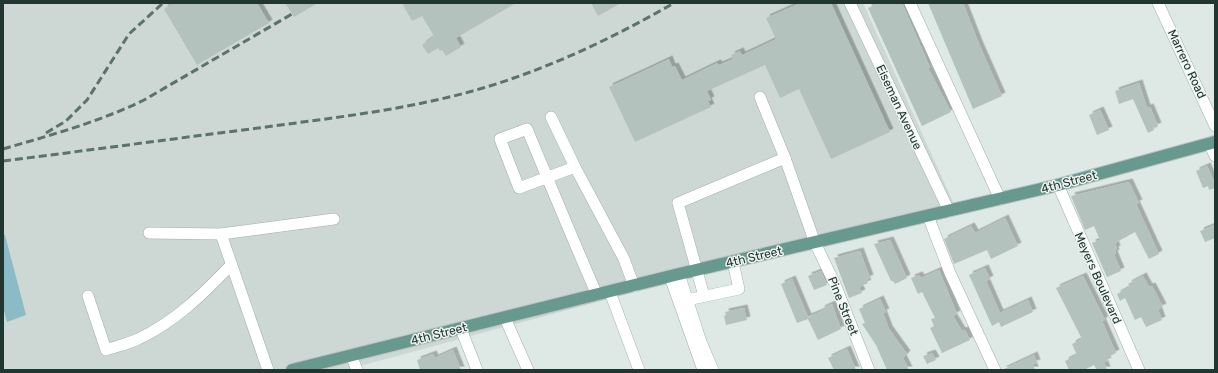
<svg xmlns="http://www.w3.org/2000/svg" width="1218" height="373" font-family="Rubik,sans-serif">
<defs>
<filter id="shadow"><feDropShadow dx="3.5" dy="-3.5" stdDeviation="0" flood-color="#0004"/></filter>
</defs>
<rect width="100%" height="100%" fill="#dee8e4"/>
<path fill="#cdd7d3" d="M3,3H863L958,213L690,277L345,370H3Z"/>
<path fill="#8cbbc8" d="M3,235H5L26,315L7,322L3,307Z"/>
<g fill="#b4c2bd" filter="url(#shadow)">
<path d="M174,3H257L269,23L197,65L164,9Z"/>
<path d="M285,3H318L294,17Z"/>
<path d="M402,3H516L456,38L461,47L446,56L442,50L440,51L438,48L428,54L422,45L434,36L422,16L412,21Z"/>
<path d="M591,3H621L598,16Z"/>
<path d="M800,3H831L890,132L831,159L799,89L780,98L765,65L707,91L711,100L708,101L711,107L635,142L609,87L669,59L672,67L675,66L682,80L717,63L719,65L733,59L731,55L740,51L742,55L776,39L766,18Z"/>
<path d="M879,3H902L930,68H928L951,112L922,126L868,8Z"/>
<path d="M928,3H963L979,44L1002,96L973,109Z"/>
<path d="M1139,83L1147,108L1150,107L1158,126L1153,128L1154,130L1148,133L1133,99L1119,104L1115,91Z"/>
<path d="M1100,110L1109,130L1097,135L1089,115Z"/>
<path d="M1207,166L1215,184V188L1209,190L1208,186L1203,188L1196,171Z"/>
<path d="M1129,182L1139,203L1136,204L1159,254L1149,259L1135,232L1115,243L1117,249L1115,250L1116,253L1114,254L1121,271L1107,277L1092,243L1100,240L1094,226L1085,230L1071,196Z"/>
<path d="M1005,218L1018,246L991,259L987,250L954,264L944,239L971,226L975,233Z"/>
<path d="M1215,225V238L1205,242L1200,231Z"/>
<path d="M890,240L907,278L895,284L893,281H891L874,244Z"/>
<path d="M860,251L870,278L866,280L868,283L859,287L862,293L849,298L834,258Z"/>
<path d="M985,268L990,279L986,281L1000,313L1028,300L1033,312L1001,327L999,322L992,326L969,275Z"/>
<path d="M939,270L957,314L953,316L962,331L965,330L970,340L942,353L930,328L934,326L931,319L935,318L922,292L918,294L911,278L919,275L921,278Z"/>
<path d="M821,271L827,285L814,290L808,276Z"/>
<path d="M1083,276L1105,320L1102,321L1116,353L1106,358L1108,361L1104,362L1107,370H1097L1094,365L1084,370H1069L1065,361L1077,355L1072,344L1082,339L1056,288Z"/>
<path d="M1143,276L1149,287L1152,286L1163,307L1158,309L1162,320L1146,327L1141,317L1135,320L1125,298L1120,301L1117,294L1130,287L1128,284Z"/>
<path d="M792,279L808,317L822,311L821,309L832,304L841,329L818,340L808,319L797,323L781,284Z"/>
<path d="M880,299L886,312L883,313L889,329L907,354L903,358L909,370H887L876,345L862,324L865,323L859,309Z"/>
<path d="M744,308L747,320L726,325L724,316L726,315L725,312Z"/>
<path d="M847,349L856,370H834L828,358Z"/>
<path d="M453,350L461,370H420L417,360L433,354L435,358Z"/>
<path d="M932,353L936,360L927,364L923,356Z"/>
<path d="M1034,355L1037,363L1033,364L1035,370H1002Z"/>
</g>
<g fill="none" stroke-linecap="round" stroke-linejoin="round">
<g stroke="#a2afab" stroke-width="12">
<g id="minor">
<path d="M850,3L949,211"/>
<path d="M910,3L1000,199"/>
<path d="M1158,3L1215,126"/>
<path d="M760,97L785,158L815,243L835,284L869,370"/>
<path d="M551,117L575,167L519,188L500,139L527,129C550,184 573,240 597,295"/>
<path d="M1209,143L1215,156"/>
<path d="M575,167L624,259L634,286"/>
<path d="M1058,185L1139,370"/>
<path d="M928,216L950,273L995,370"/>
<path d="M149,233L221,234L334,219"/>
<path d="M221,234L268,370"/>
<path d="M679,274L701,342L713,370"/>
<path d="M670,277L703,370"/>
<path d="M610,292L639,370"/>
<path d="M88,296L106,350C117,346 128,344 138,339C175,322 203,294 231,265"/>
<path d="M704,296L678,203L785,158"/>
<path d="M687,300L739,289L733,262"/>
<path d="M505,318L528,370"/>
<path d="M461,329L477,370"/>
<path d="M351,355L357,370"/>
</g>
</g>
<g stroke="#bdc3c1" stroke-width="14">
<path id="major" d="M292,370L679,274L1058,185L1215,142"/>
</g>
<use href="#minor" stroke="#fff" stroke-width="11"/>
<use href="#major" stroke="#68998f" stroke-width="12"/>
<g stroke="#5c726d" stroke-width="3" stroke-dasharray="8 4" stroke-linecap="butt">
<path d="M46,133L66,121L87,100L129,34L163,3"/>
<path d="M3,149C51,135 99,122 144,100L292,14"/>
<path d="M3,161C91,150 179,138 266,127C339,117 412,109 483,88C550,68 613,38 674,3"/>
</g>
</g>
<g text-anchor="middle" stroke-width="3" stroke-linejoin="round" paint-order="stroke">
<g font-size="12" fill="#223631" stroke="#eef5f2">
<text transform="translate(1187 64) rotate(65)" y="4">Marrero Road</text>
<text transform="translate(899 107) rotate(65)" y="4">Eiseman Avenue</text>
<text transform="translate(1069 182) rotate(-15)" y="4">4th Street</text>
<text transform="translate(754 257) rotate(-13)" y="4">4th Street</text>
<text transform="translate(1098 278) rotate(66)" y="4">Meyers Boulevard</text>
<text transform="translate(843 306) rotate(68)" y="4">Pine Street</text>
<text transform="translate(439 334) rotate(-14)" y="4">4th Street</text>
</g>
</g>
<rect width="1218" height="373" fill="none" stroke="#223631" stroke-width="8"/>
</svg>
